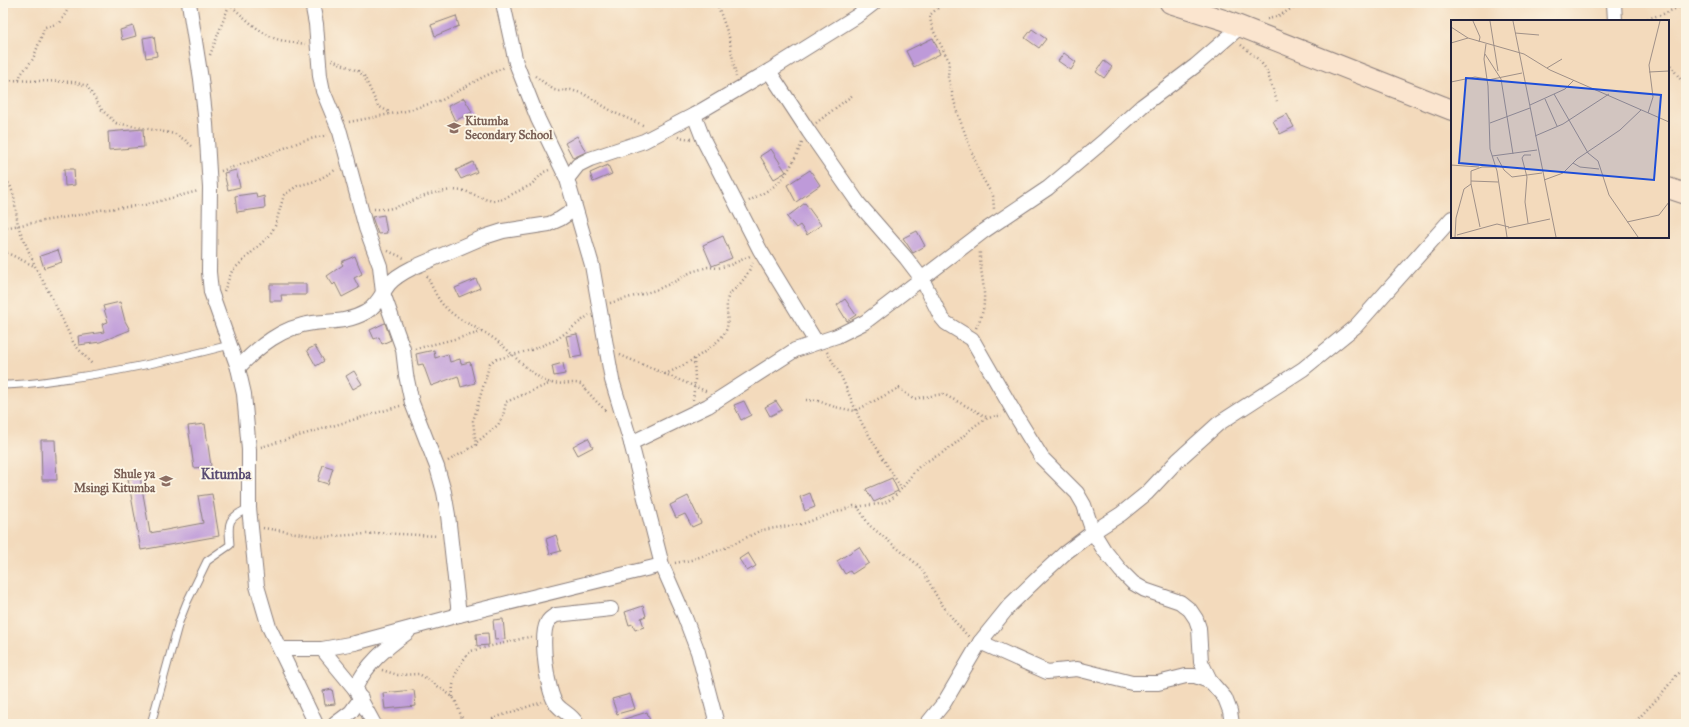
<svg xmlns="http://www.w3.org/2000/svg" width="1689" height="727" font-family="'IM FELL Great Primer',serif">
<rect width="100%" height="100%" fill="#fcf5e5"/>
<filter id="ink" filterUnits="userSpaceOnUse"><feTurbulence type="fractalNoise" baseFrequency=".025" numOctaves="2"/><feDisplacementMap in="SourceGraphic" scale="8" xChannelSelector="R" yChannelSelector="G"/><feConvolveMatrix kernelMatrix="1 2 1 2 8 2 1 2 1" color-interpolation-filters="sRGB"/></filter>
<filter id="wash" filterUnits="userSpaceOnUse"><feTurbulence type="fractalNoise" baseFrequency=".012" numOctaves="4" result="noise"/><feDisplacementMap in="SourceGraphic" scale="16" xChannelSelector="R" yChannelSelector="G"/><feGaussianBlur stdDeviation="0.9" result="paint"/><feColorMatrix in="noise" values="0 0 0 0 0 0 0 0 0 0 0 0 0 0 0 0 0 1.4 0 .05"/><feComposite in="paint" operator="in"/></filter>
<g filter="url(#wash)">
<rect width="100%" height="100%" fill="#f3dabc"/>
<g id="blocks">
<g fill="#be9ad9">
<path d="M456,16L459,26L435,36L431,25Z"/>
<path d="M133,26L136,36L122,40L120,30Z"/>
<path d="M1032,29L1046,39L1039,48L1025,38Z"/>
<path d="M154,36L157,56L146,58L143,38Z"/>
<path d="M933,38L940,54L914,67L906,51Z"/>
<path d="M1064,53L1076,62L1071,70L1058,61Z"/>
<path d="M1104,61L1112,67L1104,78L1096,72Z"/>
<path d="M464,98L472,112L455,121L448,106Z"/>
<path d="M1287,114L1294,127L1280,134L1273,121Z"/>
<path d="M143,129L144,147L109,150L108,132Z"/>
<path d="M577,136L586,152L573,158L565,143Z"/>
<path d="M771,149L786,172L774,179L760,156Z"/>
<path d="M473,162L477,172L461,179L456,170Z"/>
<path d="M608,165L612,174L593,182L590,173Z"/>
<path d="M64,169H74L75,185L65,186Z"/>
<path d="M236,170L240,187L228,190L224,173Z"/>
<path d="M810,170L820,185L796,202L787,185Z"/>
<path d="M256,193L257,198L264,196L265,208L237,212L235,196Z"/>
<path d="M805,203L821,225L807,235L800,225L796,228L787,217Z"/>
<path d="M384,215L387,233L378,234L372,217Z"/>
<path d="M917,231L925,246L913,253L903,238Z"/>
<path d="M723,236L732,258L712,266L703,245Z"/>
<path d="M58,250L62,262L44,268L40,256Z"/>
<path d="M355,256L362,274L354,278L359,288L342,297L335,283L333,285L327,276L343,265L341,262Z"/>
<path d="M476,279L480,288L459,297L455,288Z"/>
<path d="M270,284H306V295H281L282,301H270Z"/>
<path d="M845,299L856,315L847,321L837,305Z"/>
<path d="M120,302L125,321L130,330L100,342L79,345L78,336L104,332L102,324L108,322L103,306Z"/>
<path d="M385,323L391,340L382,344L379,337L374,339L370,330Z"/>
<path d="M577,334L582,356L571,358L566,336Z"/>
<path d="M315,346L324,361L316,366L307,350Z"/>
<path d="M434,350L435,358L448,354L450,362L460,359L461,364L470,362L475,383L461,387L458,376L431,386L423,364L418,365L416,354Z"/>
<path d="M563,363L565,374L554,376L552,366Z"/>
<path d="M354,371L362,384L353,389L346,376Z"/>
<path d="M744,401L751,415L741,420L734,405Z"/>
<path d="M776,401L782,410L770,416L765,407Z"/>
<path d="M205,424L211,466L194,468L188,426Z"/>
<path d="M588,438L593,447L578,455L573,446Z"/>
<path d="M41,440H55L57,480H42Z"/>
<path d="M323,465L333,468L328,484L318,481Z"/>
<path d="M140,477L150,533L203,523L198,496L212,494L219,536L141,550L128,479Z"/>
<path d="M892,478L898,491L874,502L866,489Z"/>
<path d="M810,493L815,507L805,511L800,497Z"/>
<path d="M688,496L701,523L692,527L685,514L676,518L670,505Z"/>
<path d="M556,535L561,551L550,554L546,539Z"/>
<path d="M859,547L869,563L852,574L850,571L845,574L837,561Z"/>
<path d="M748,553L756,566L747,571L739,559Z"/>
<path d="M643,606L646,616L641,618L644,627L635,630L633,624L629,625L625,612Z"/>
<path d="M503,619L505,639L495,640L493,620Z"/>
<path d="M488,633L489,645L477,646L476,634Z"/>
<path d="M332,689L335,704L325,705L323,691Z"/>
<path d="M414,690L416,706L385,709L383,693Z"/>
<path d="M630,694L635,709L617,714L612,699Z"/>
<path d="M647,712L651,724H615V722Z"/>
</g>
</g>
</g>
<g filter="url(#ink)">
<use href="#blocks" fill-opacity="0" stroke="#8a7e7c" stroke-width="1"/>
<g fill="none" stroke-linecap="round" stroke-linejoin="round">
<g stroke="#8a7e7c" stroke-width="9">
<g id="lane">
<path d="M3,385C24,385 43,382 63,379C120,372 175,359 230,345"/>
<path d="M151,724L179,622L187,602L207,561L230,545C228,522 227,518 249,508"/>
</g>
</g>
<g stroke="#8a7e7c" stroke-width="16">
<g id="street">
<path d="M189,3L201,79L206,124L210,188L209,272L211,292L238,368L244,394L249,450V508L257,586L269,627L316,724"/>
<path d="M312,3L316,24L320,76L323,91L340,132L366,228L380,266L383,293L403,349L406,375L412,403L437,467L444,492L448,515L459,615"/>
<path d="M503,3L516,63L538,119L567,179L571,193L592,265L612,380L631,443L662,565L684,615L698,652L717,724"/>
<path d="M1614,3L1615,21"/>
<path d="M769,71L809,132L859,204L906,258L922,279L941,317L946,323L972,339L1018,419L1042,458L1077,493L1084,505L1093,532L1104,550L1121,571L1133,583L1145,590L1180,602L1190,610L1196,619L1199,628L1201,662L1211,682L1225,698L1230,711L1232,724"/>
<path d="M694,115L704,141L760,250L816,342"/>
<path d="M567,179L578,165L590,159L644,141L694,115L769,71L857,16L874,3"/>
<path d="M238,368C259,346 282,327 313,323C331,321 349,322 366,312C377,306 382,293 389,284C395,277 404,272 412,268L484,237L503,231L549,224L560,219L575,209"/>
<path d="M631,443L708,406L795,350L837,336L865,322L984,231L1048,188L1106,139L1142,106L1195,66L1240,27"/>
<path d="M980,642L1047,672L1077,669L1132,683H1158L1186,676H1195L1211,682"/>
<path d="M281,649H322L355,643L459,615L662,565"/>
<path d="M322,649L355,689L374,724"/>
<path d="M355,689C366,664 386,648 408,632"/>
<path d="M335,724L351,712L361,698"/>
<path d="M577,724C571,714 564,713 557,705C547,694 540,636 547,623C549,619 552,617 556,615L611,609"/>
<path d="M927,724L944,703L980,642L1010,605L1040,576L1065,553L1093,532L1121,514L1147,493L1178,460L1218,424L1303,369L1356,326L1452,218"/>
</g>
</g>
<g stroke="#8a7e7c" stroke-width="22">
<g id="secondary">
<path d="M1170,3L1224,20L1452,110"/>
<path d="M1668,188L1686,194"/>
</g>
</g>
<g stroke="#8a7e7c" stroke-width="2.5" stroke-dasharray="1 3" stroke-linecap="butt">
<path d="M717,3L729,37L736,77"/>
<path d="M944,3L931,14L930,19L933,30L949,61L948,77L957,112L980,174L993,196L994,209"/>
<path d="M229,4C243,16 257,31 274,38C284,42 295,42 305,44"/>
<path d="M1267,19C1280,17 1289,10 1299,3"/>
<path d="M1640,21L1663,14L1686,4"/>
<path d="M1241,45L1259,60L1266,69L1277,101"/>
<path d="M210,55L230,3"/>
<path d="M332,60L358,71L364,76L378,106L391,113"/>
<path d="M1668,62L1686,87"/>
<path d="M535,76L554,90L559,91L571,90L584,94L615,113L645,126"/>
<path d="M3,80L74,82L87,86L102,110L116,123L175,134L185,140L194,148"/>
<path d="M19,80L21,74L33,59L45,27L60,23L68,9V3"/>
<path d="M349,122L406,111L442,100L483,77L505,67"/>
<path d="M816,123L854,94"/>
<path d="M678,137L691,139"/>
<path d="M221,171L255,160L302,141L327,135"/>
<path d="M3,177L10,185L14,196L18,226L35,266L53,300L74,344L93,365"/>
<path d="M749,201C759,195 771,190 780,181C790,170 796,156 802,143"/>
<path d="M374,209H388L399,206L430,194L451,190L465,191L485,199L493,201L500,200L531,185L544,172L549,170"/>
<path d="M3,228L84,214L99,210L145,205L198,191"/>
<path d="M3,251L34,266"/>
<path d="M388,251L404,258"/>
<path d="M427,276C432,286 437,299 445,307C461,323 478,327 496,340C510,351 532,376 548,382C561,386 570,381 581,384L594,399L607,412"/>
<path d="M224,291L232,271L269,236L275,226L284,195L297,186L316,181L337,169"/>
<path d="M610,303L656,290L676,281L691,272L708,267L718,268L730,265L750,256"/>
<path d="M976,328C980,319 984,311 984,301C985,284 979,267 980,250"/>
<path d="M415,349L482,332"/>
<path d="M827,352L841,376L861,422L901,488"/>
<path d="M620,355L708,392"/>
<path d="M665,374C679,369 725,343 727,327C729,318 725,306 728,297C729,292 735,290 738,286C744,280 749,271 753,263"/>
<path d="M693,400L695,380L694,359"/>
<path d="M806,400L818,401L835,407L855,411L899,388L913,399L943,394C958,402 973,409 988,418"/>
<path d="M477,442L498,425L503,416L506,402L551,383"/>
<path d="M261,447L400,406"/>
<path d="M448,461L476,445L473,421L490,363L494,360L531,350L556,340L589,315"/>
<path d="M858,507C868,504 879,506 888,501C902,493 908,477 919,467C928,459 939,456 948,449C966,437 978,415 1002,416"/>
<path d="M263,528L322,537L381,533L438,536"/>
<path d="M675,563L691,560L723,549L762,530L802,524L854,506L858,507L869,525L918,565C927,576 932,589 939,600C948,613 958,626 969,637"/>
<path d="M382,670L398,675L419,674L429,680L453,697L456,702L464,724"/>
<path d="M453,697C451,679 459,663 471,651L533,636"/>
<path d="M486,724L494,718L542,702"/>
<path d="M1633,724L1658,698L1676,676L1686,667"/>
</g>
<use href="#lane" stroke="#fff" stroke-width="7"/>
<use href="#street" stroke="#fff" stroke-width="14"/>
<use href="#secondary" stroke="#fbe5cf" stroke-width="20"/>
</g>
</g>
<defs>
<g id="school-bare" transform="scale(1.08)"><path d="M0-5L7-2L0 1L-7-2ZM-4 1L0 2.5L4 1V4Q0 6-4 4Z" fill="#8d6e63" stroke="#fcf5e5" stroke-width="2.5" paint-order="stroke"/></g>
</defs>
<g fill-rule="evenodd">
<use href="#school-bare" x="454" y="128"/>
<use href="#school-bare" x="166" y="481"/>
</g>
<g text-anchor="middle" stroke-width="4" stroke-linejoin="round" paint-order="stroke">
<g font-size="12" font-weight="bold" fill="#785e54" stroke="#fcf5e5" text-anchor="start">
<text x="465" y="125">Kitumba<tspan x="465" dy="14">Secondary School</tspan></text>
<text x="155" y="478" text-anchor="end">Shule ya<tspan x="155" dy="14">Msingi Kitumba</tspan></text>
</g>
<g font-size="14" font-weight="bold" fill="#594c72" stroke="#fcf5e5">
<text x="226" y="479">Kitumba</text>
</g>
</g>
<g transform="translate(1451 20)">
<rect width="218" height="218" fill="#f3dabc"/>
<path fill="none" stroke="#9f9088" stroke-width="1" d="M22,1L29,17L28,22M39,1L47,51M62,1L105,217M0,7L17,18L73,34L99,50L218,102M64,13L88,15M0,23L17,18M35,24L33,39L37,66L39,129L46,151L56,217M34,34L50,59L62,134M96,48L111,39M198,52L218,51M37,60L71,53M0,62L24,57L36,59M103,74L137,133L147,141L158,175L187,217M94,79L106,106M79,85L114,69L123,60M197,93L202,77L198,45L209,1M39,103L79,88M84,116L112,104L158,74M41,136L86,130M46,137L53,150L61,157L91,153M122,143L129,147L148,149M0,145L28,147M93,160L112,153L126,139L169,110L190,90M20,161L47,162M20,164L29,207M176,202L208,195L218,182M77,203L74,182L76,157L71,138L73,135H80M57,208L99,199M6,215L46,204L58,207M4,217L5,198L13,169L20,164V151L31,147H45"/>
<path fill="#1d4ed8" fill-opacity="0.15" stroke="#1d4ed8" stroke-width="2" d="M15,58L210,75L203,160L8,143Z"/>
<rect width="218" height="218" fill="none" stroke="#22223b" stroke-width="2"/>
</g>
<rect width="1689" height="727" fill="none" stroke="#fcf5e5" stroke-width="16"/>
</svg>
